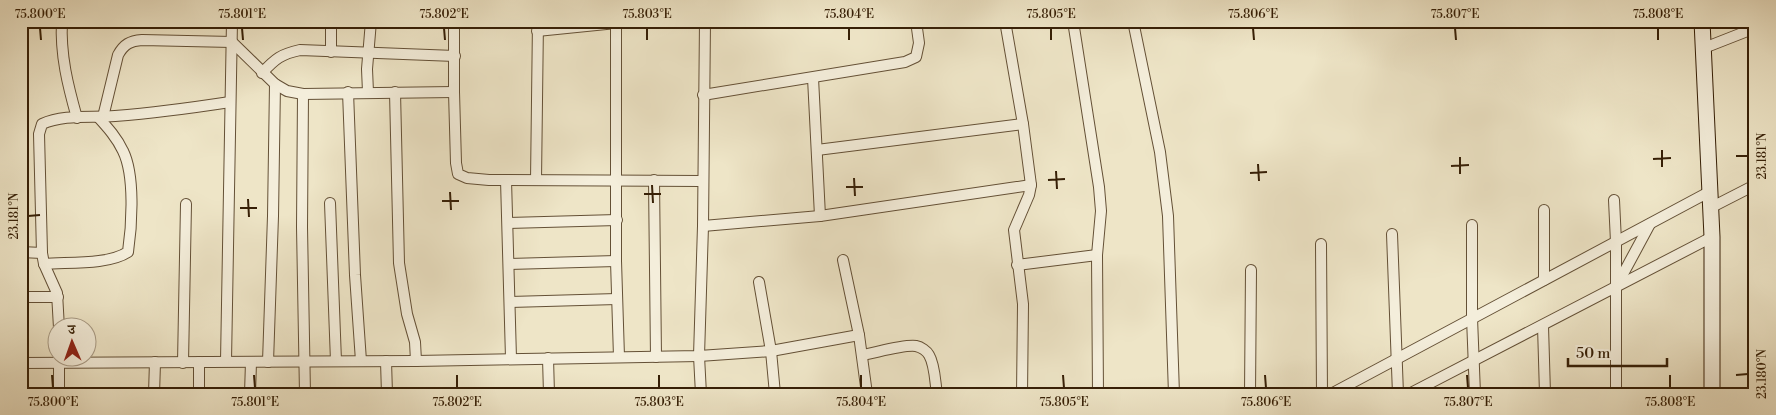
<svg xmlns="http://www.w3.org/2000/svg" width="1776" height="415" font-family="'Libre Bodoni','Noto Serif Devanagari',serif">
<rect width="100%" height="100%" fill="#eee5c7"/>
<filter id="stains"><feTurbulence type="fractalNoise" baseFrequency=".004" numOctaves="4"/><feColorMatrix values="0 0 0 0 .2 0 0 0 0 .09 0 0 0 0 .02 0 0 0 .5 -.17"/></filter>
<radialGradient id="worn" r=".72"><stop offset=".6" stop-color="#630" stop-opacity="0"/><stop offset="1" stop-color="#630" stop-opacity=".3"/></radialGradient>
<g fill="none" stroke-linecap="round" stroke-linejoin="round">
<g stroke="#645036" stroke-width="12">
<g id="street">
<path d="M62,21C60,55 68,86 77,118"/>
<path d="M331,21V52"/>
<path d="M454,21V92L456,163L458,174L467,178L489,180L702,181"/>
<path d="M1005,21L1023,124L1031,185L1029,195L1014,230L1023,304L1022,394"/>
<path d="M1073,21L1099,187L1101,211L1097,255L1098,394"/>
<path d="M1133,21L1160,152L1168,216L1174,394"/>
<path d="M454,23L538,22"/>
<path d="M616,23V261L619,357"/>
<path d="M537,31L636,21"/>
<path d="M1704,48L1755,28"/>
<path d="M262,73C275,59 281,54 300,50L455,56"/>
<path d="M813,78L820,216"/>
<path d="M348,92L355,275L361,361"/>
<path d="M368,92L367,69L371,21"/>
<path d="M395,92L399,263L407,314L415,342L416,361"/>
<path d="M303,94L302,227L305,394"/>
<path d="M703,95L905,62L916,57L919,43L916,21"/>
<path d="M103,117L118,55C124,44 130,41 142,40L232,42L275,84L287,91L303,94L454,92"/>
<path d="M817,150L1023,124"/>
<path d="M506,180L511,358"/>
<path d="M536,180L538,21"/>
<path d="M654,180L656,357"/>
<path d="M1614,200L1616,242V394"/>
<path d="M330,203L336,361"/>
<path d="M1710,208L1755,185"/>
<path d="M1544,210V280"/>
<path d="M508,223L617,220"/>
<path d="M1472,225V318L1475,394"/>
<path d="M703,226L820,216L1031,185"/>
<path d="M1392,234L1398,394"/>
<path d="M1321,244L1322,394"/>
<path d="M21,252L42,253"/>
<path d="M843,260L859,335L867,394"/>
<path d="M44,264C69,262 108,265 128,252C132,225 135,175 123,151C117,138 108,128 98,117"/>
<path d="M509,264L616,261"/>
<path d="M1017,265L1097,255"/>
<path d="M759,282L771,351L775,394"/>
<path d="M1616,287L1650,224"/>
<path d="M21,297H58"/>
<path d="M510,302L617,299"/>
<path d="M1543,326L1545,394"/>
<path d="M59,328L57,293L44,264L42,253L39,134L42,124C64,114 91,118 115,116C153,113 191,108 230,102"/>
<path d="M862,355C875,353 904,344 916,346C921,347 927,351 929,355C935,365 935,382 937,394"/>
<path d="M548,358L549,394"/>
<path d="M226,361L232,21"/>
<path d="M386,361L387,394"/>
<path d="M199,362V394"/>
<path d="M268,362L273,216L275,84"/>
<path d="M21,363L416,361L699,356L771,351L859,335"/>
<path d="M183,363L186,204"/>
<path d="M59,394V358"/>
<path d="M154,394L155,362"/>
<path d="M250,394L251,362"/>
<path d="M701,394L699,356L703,226L705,21"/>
<path d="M1250,394L1251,270"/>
<path d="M1331,394L1709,192"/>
<path d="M1409,394L1712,237"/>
</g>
</g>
<g stroke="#361f06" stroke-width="17">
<path id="secondary" d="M1702,21L1712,237V394"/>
</g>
<use href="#street" stroke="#f4eedb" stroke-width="10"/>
<use href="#secondary" stroke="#f4eedb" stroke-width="15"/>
</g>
<path fill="none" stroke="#361f06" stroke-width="2" d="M40,28L41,40M242,28L243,40M444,28L445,40M647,28V40M849,28V40M1051,28V40M1253,28L1254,40M1455,28L1456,40M1658,28V40M1662,150V167M1736,156H1748M1460,157V174M1653,159L1671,158M1258,164L1259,181M1451,166L1469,165M1056,171L1057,189M1250,173L1267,172M854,178L855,196M1048,180L1065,179M652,185L653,203M846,187H863M450,192L451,210M644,194H661M248,199L249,217M442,201H459M240,208H257M28,216L40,215M52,375L53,388M254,375L255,388M457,375V388M659,375V388M861,375V388M1063,375L1064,388M1265,375L1266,388M1467,375L1468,388M1670,375V388M1736,375L1748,374"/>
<rect width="1776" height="415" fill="none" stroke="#eee5c7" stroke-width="55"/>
<g transform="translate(72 342) rotate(358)"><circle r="24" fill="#f4eedb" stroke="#a89b86"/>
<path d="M0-4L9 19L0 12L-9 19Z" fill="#8f2418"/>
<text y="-8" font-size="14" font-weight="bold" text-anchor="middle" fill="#361f06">उ</text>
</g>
<path d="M1568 358v8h99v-8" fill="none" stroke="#361f06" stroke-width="2.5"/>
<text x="1576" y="358" font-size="15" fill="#361f06" stroke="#f4eedb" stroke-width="4" paint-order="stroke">50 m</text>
<rect x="28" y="28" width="1720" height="360" fill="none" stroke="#361f06" stroke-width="2"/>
<g font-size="12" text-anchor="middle" fill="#361f06">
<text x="40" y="18">75.800°E</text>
<text x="242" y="18">75.801°E</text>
<text x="444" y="18">75.802°E</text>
<text x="647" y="18">75.803°E</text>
<text x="849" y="18">75.804°E</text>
<text x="1051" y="18">75.805°E</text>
<text x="1253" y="18">75.806°E</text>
<text x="1455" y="18">75.807°E</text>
<text x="1658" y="18">75.808°E</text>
<text transform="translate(1762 156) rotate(-90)" y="4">23.181°N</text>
<text transform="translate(14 216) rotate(-90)" y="4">23.181°N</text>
<text transform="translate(1762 374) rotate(-90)" y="4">23.180°N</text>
<text x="53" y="406">75.800°E</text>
<text x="255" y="406">75.801°E</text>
<text x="457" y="406">75.802°E</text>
<text x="659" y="406">75.803°E</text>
<text x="861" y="406">75.804°E</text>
<text x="1064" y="406">75.805°E</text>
<text x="1266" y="406">75.806°E</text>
<text x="1468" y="406">75.807°E</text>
<text x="1670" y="406">75.808°E</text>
</g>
<rect width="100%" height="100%" filter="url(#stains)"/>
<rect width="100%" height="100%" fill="url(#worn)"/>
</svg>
